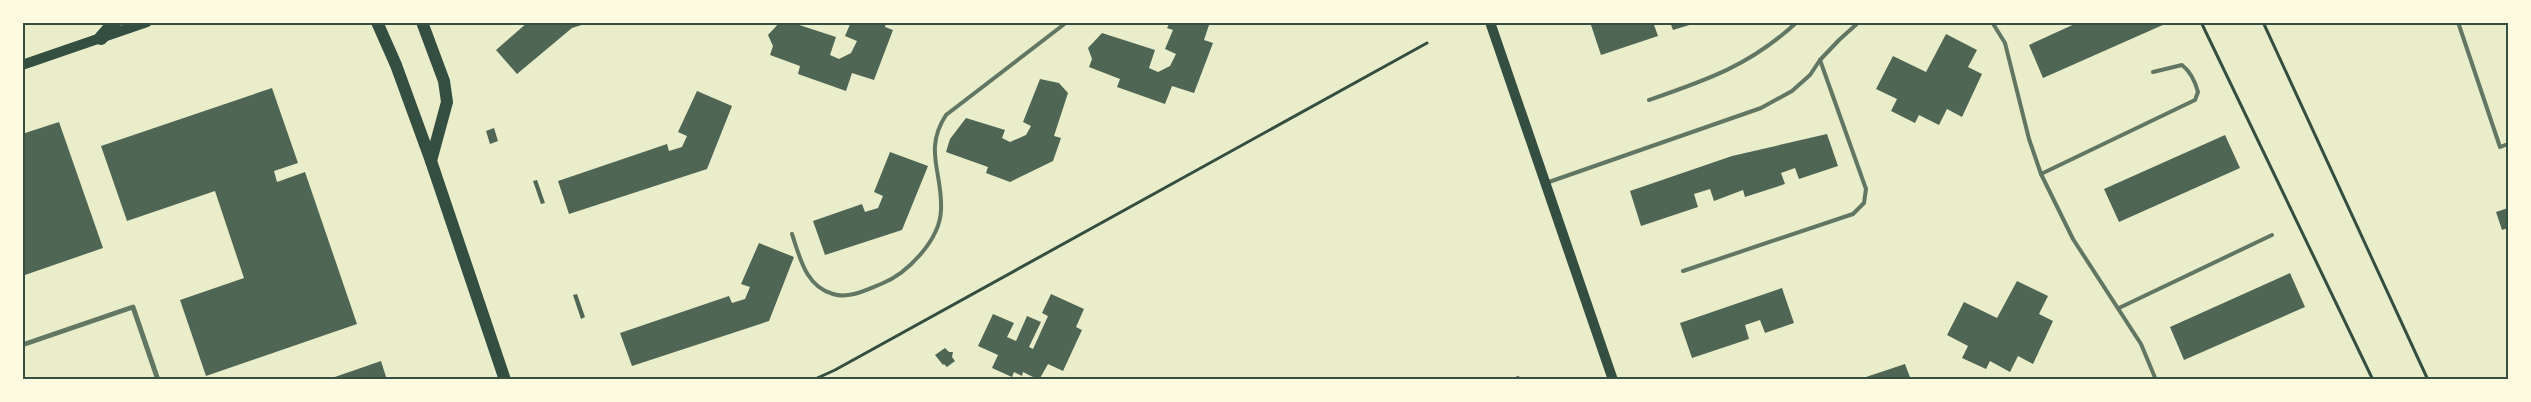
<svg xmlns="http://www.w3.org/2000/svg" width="2531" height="402" font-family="'Nunito Sans',sans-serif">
<rect width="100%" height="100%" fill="#e9edc9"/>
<g fill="#4f6655">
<path d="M528,22H588V23L572,28L517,74L496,50Z"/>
<path d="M780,22H790L836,37L830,55L839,59L851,53L857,41L845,36L851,22H886L885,27L893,30L874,80L852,73L846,91L798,74L800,66L770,55L773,46L768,35Z"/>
<path d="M1170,22H1210L1204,40L1213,43L1194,93L1172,86L1165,104L1117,87L1120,79L1089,67L1092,59L1088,48L1102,33L1155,50L1149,68L1158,72L1170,66L1176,54L1165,49L1173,30L1167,28Z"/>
<path d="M1590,22H1653L1658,36L1601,55Z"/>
<path d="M1670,22H1696V23L1673,30Z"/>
<path d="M2079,22H2164L2165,24L2043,78L2029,45Z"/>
<path d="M1946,34L1977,50L1968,67L1982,74L1962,117L1947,109L1939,125L1919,115L1915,123L1891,111L1897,99L1876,89L1893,56L1926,72Z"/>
<path d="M1040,79L1059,83L1068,93L1054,136L1061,138L1053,161L1010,182L986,173L988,167L946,152L950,139L966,118L1005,130L1002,138L1010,142L1026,135L1031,126L1023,122Z"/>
<path d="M272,88L298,163L274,171L277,182L305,172L357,324L206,376L180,300L244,278L215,191L127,221L101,146Z"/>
<path d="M697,91L732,106L707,169L569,214L558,181L667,144L669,151L682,147L687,136L678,132Z"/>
<path d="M59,122L103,248L22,276V134Z"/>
<path d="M494,128L498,141L490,144L486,131Z"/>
<path d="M1827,134L1838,166L1799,179L1795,168L1781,173L1785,184L1745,197L1743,190L1714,201L1710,189L1694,194L1698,207L1641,226L1630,191L1732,156Z"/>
<path d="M2225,135L2240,168L2119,222L2104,189Z"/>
<path d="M890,152L928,166L902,230L825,255L813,221L862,204L865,212L878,208L883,196L874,192Z"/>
<path d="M537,180L545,203L541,204L533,181Z"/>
<path d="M2508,208V228L2502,230L2496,212Z"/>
<path d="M759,243L794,257L769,321L632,366L620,333L729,296L732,303L745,299L750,287L741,284Z"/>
<path d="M2290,273L2305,307L2184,360L2170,327Z"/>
<path d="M2017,281L2048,296L2039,314L2053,321L2033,364L2018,356L2010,372L1990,361L1986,369L1962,358L1968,346L1947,335L1964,302L1997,318Z"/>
<path d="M1782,288L1794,323L1765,333L1760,320L1745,325L1749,339L1692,358L1680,323Z"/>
<path d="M577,294L585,317L581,319L573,295Z"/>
<path d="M1051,294L1084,309L1076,327L1082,330L1063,371L1048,364L1039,380L1023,372L1022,376L1014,372L1012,377L992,368L998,355L978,346L993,314L1014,323L1007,337L1016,341L1027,316L1041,322L1029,347L1033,349L1048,316L1042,313Z"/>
<path d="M945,348L949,352H953L952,357L955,361L947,367L944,364L943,365L935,355Z"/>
<path d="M381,361L387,380H329V379Z"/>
<path d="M1905,364L1911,380H1860V379Z"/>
</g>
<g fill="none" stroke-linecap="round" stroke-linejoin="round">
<g stroke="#344e41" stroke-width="3">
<path d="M2201,22L2373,380"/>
<path d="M2263,22L2428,380"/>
<path d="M813,380L835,370L1427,43"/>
</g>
<g stroke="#617663" stroke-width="4">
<path d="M1992,22L2005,43L2029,139L2041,174L2073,239L2141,344L2156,380"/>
<path d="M2458,22L2500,147L2508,144"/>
<path d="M1649,100C1707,80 1751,65 1797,22"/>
<path d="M2041,174L2195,100L2198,92C2195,81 2191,72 2182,65L2153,72"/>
<path d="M1546,183L1761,108L1792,91L1810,75L1820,60L1839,40L1859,22"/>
<path d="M792,234C800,258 806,287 833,294C849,299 866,290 881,284C907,274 940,240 941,210C943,173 923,150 946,115L1067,22"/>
<path d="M1683,271L1853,214L1864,203L1866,189L1820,60"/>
<path d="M2119,308L2272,235"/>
<path d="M1515,380L1518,378"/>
</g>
<path stroke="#617663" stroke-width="5" d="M22,345L133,307L158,380"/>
<g stroke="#344e41" stroke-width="10">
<path d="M1490,22L1613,380"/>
<path d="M22,65L147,22"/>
</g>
<g stroke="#344e41" stroke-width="12">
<path d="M377,22L396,65L431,161L505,380"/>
<path d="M422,22L444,81L447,102L431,161"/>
</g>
<path stroke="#344e41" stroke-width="14" d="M101,38L115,22"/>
</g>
<rect width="2531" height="402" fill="none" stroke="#fefae0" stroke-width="48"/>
<rect x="24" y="24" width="2483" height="354" fill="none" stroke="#344e41" stroke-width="2"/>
</svg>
